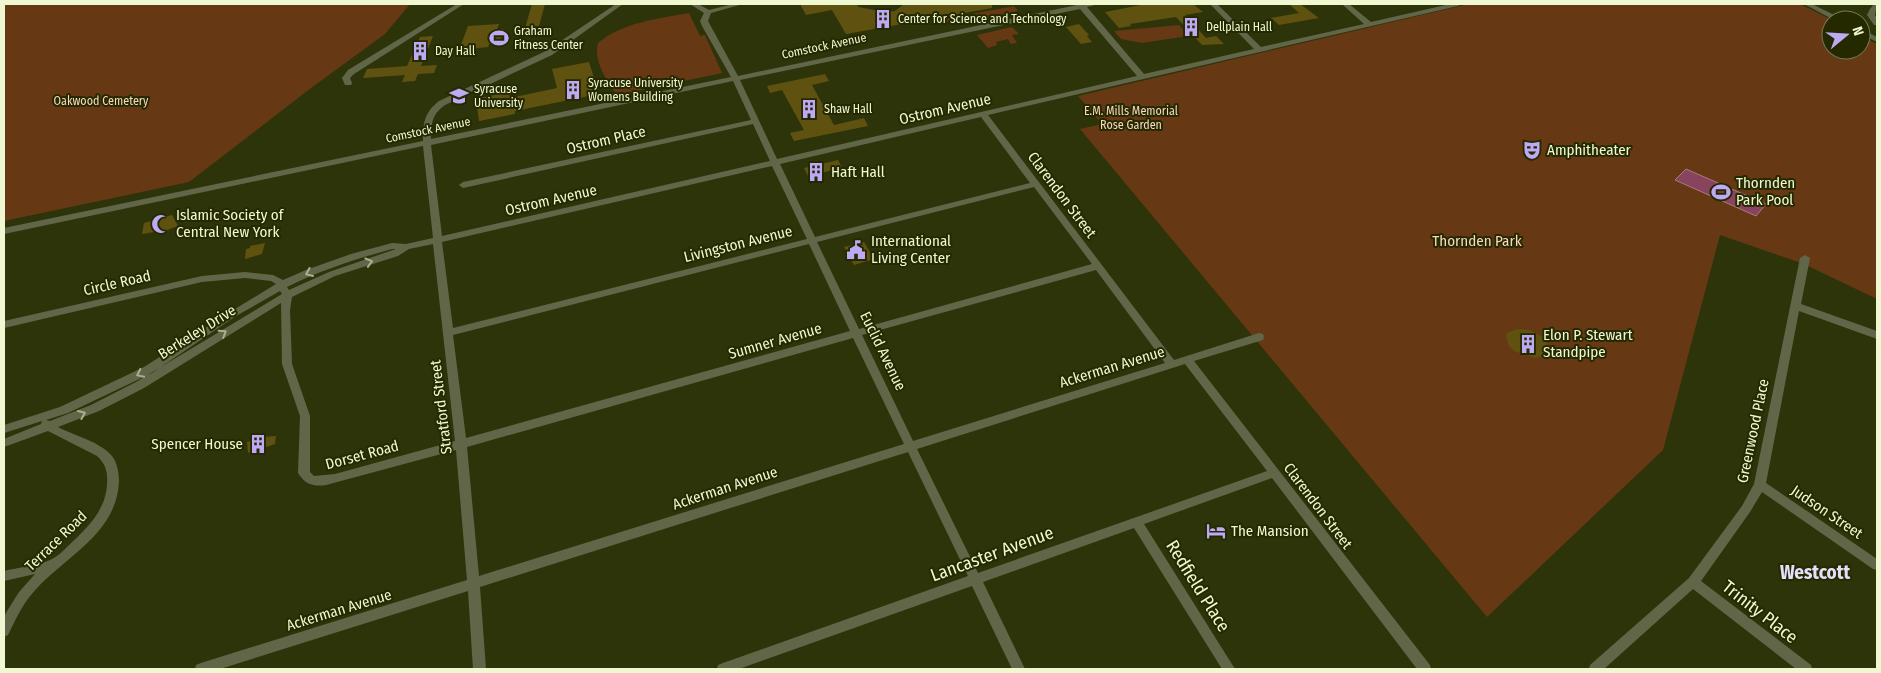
<svg xmlns="http://www.w3.org/2000/svg" width="1881" height="673" font-family="'Fira Sans Condensed',sans-serif">
<rect width="100%" height="100%" fill="#2e340a"/>
<g fill="#663914">
<path d="M4,4H410L385,34L311,88L189,182L4,221Z"/>
<path d="M1469,4H1800L1832,20L1831,50H1861V36L1877,44V299L1804,264L1720,235L1663,450L1487,617L1080,129L1102,124L1078,96Z"/>
<path d="M1014,6L1018,11L968,22H930Z"/>
<path d="M689,13L700,36L705,35L722,73L617,95C607,82 593,60 598,43C621,23 660,18 689,13Z"/>
<path d="M1179,25L1188,36L1142,43L1121,39L1114,31Z"/>
<path d="M1012,27L1019,34L1012,35L1017,43L1011,44L1008,39L996,42L997,45L988,48L977,35Z"/>
</g>
<path fill="#88435e" stroke="#a77981" d="M1686,169L1766,204L1756,216L1675,180Z"/>
<g fill="#5f5110">
<path d="M532,4H545L539,26L525,28Z"/>
<path d="M800,4H856L859,7L884,12L895,11L904,4H992V8L846,34L832,10L806,15Z"/>
<path d="M1146,4H1193L1203,12L1185,15L1206,38L1216,36L1224,44L1202,45L1176,17L1130,24L1131,26L1119,28L1105,12Z"/>
<path d="M1289,4H1300L1319,18L1279,25L1271,18L1299,13Z"/>
<path d="M499,24L497,29H504L500,43L489,44L488,47L459,50L468,26Z"/>
<path d="M1079,24L1089,35L1087,36L1092,42L1081,44L1066,27Z"/>
<path d="M433,36L421,66L437,65L434,73L418,74L415,81L402,82L405,75L363,78L367,69L407,66L420,37Z"/>
<path d="M589,62L599,94L515,111V114L479,121L476,99L509,92L510,98L557,88L552,69Z"/>
<path d="M825,74L829,81L812,85L834,125L864,118L868,126L794,141L790,133L804,130L782,90L770,93L767,86Z"/>
<path d="M838,160L842,168L808,176L804,168Z"/>
<path d="M172,215L178,226L167,230L142,234L144,223Z"/>
<path d="M864,242L874,259L854,265L844,247Z"/>
<path d="M265,243L262,254L245,259L246,249L250,248V246Z"/>
<path d="M1517,329L1530,330L1543,337L1549,347L1546,355L1535,358L1514,351L1509,346L1506,337L1507,333Z"/>
<path d="M263,435V437L276,436L275,444L248,453L247,442L255,440V437Z"/>
</g>
<g fill="none" stroke-linecap="round" stroke-linejoin="round">
<g fill="#616649" fill-rule="evenodd">
<path d="M457,4H464L354,74L350,78L352,83L351,85H345L342,78L348,70Z"/>
<path d="M616,4H623L552,55L445,105C432,114 431,124 431,139L731,77L702,26L700,21L704,13L690,4H698L709,10L733,4H743L711,13L708,21L738,76L1077,5V4H1096L1095,5L1087,7L1144,74L1254,49L1210,4H1217L1261,47L1364,24L1342,4H1349L1371,22L1450,4H1461L1458,6L988,115L1174,360L1259,333L1263,334L1264,337L1263,340L1194,361L1430,665L1431,669H1417L1272,478L1144,524L1235,669H1222L1134,528L983,582L1025,669H1012L972,586L739,669H717L718,665L723,663L968,576L908,452L480,587L486,669H473L468,591L220,669H195L196,665L201,663L467,580L456,450L326,485C313,487 305,484 298,473L300,416L282,364L281,303L144,388L99,411L58,427C75,436 99,441 112,456C117,462 119,473 119,481C117,536 61,558 31,595C21,607 15,621 8,635L4,637V616L19,592L35,574L4,581V571C16,568 42,565 52,559C58,556 63,551 67,547C86,529 106,511 107,484C108,473 106,464 97,456L48,431L4,447V439L41,424L42,421L4,433V425L60,407L144,367L230,312L276,284L271,281L245,278L202,282L4,328V321L202,276L245,272L273,275L283,280L306,270L351,254L392,243L406,244L433,238L423,146L4,234V228L423,141C423,123 424,113 439,101L546,51ZM1080,9L1137,76L777,159L740,80ZM733,81L751,120L463,182L459,185L463,188L753,124L770,161L442,236L431,145ZM981,117L1030,183L815,237L780,164ZM772,166L807,239L453,328L442,242ZM1034,187L1092,264L859,329L817,242ZM433,244L455,441L335,474L314,476L310,472V416L292,364L290,310L292,297L335,276L398,256L409,249ZM809,244L850,331L466,438L453,335ZM392,249H396L329,272L289,290L287,287C321,270 356,259 392,249ZM1096,270L1165,363L913,441L862,335ZM280,291L282,294L136,382L91,405L50,421L46,420L68,413L152,373L236,316ZM853,338L904,444L479,576L467,447ZM1185,364L1267,471L978,573L917,449Z"/>
<path d="M1804,4H1812L1844,20H1834Z"/>
<path d="M1874,4H1877L1875,15L1877,18V25H1874L1867,15L1870,9Z"/>
<path d="M1861,29L1877,37V42L1861,34Z"/>
<path d="M1805,255L1810,258L1801,304L1877,331V339L1799,311L1766,483L1877,559V570L1873,569L1762,492L1750,512L1701,581L1811,665L1812,669H1796L1693,589L1604,669H1589L1590,665L1689,578L1742,506L1754,484L1800,258Z"/>
</g>
</g>
<defs><path id="oneway-chevron" d="M-2-3.5L2.5 0L-2 3.5" fill="none" stroke-width="1.6" stroke-linecap="round" stroke-linejoin="round" transform="scale(1.25)"/></defs>
<g stroke="#a8af8e">
<use href="#oneway-chevron" transform="translate(369 262) rotate(-17)"/>
<use href="#oneway-chevron" transform="translate(309 273) rotate(157)"/>
<use href="#oneway-chevron" transform="translate(223 333) rotate(-33)"/>
<use href="#oneway-chevron" transform="translate(140 374) rotate(154)"/>
<use href="#oneway-chevron" transform="translate(82 414) rotate(-23)"/>
</g>
<defs>
<g id="building-bare" transform="scale(1.5)"><path d="M-4-6H4V6H1V3H-1V6H-4ZM-2.5-4.3h1.7v1.8h-1.7ZM.8-4.3h1.7v1.8H.8ZM-2.5-1h1.7V.8h-1.7ZM.8-1h1.7V.8H.8Z" fill="#bea9f4" stroke="#242900" stroke-width="2.5" paint-order="stroke"/></g>
<g id="stadium-bare" transform="scale(1.5)"><path d="M0-5a6.5 5 0 1 0 0 10a6.5 5 0 1 0 0-10ZM-3.5-1.8h7v3.6h-7Z" fill="#bea9f4" stroke="#242900" stroke-width="2.5" paint-order="stroke"/></g>
<g id="university-bare" transform="scale(1.5)"><path d="M0-5L7-2L0 1L-7-2ZM-4 1L0 2.5L4 1V4Q0 6-4 4Z" fill="#bea9f4" stroke="#242900" stroke-width="2.5" paint-order="stroke"/></g>
<g id="theatre-bare" transform="scale(1.5)"><path d="M-5-5.5Q0-4 5-5.5V0Q5 5 0 6Q-5 5-5 0ZM-3.3-2.5H-1v1.5H-3.3ZM1-2.5H3.3v1.5H1ZM-2.8 1Q0 5.5 2.8 1Z" fill="#bea9f4" stroke="#242900" stroke-width="2.5" paint-order="stroke"/></g>
<g id="mosque-bare" transform="scale(1.5)"><path d="M3.5-4.9A6 6 0 1 0 3.5 4.9A5 5 0 1 1 3.5-4.9Z" fill="#bea9f4" stroke="#242900" stroke-width="2.5" paint-order="stroke"/></g>
<g id="civic-bare" transform="scale(1.5)"><path d="M-.6-6.5H3V-4.5H.6V-3L4-1V1h2V6H-6V1h2V-1L-.6-3ZM-1.2 2.5V6h2.4V2.5Z" fill="#bea9f4" stroke="#242900" stroke-width="2.5" paint-order="stroke"/></g>
<g id="hotel-bare" transform="scale(1.5)"><path d="M-6-4.5h1.5V1H6V5H4.5V3h-9V5H-6ZM-4 0a1.8 1.8 0 1 1 3.6 0ZM.5 0V-2.5h3Q6-2.5 6 0Z" fill="#bea9f4" stroke="#242900" stroke-width="2.5" paint-order="stroke"/></g>
</defs>
<g fill-rule="evenodd">
<use href="#building-bare" x="883" y="19"/>
<use href="#building-bare" x="1191" y="27"/>
<use href="#stadium-bare" x="499" y="38"/>
<use href="#building-bare" x="420" y="51"/>
<use href="#building-bare" x="573" y="90"/>
<use href="#university-bare" x="459" y="96"/>
<use href="#building-bare" x="809" y="109"/>
<use href="#theatre-bare" x="1532" y="150"/>
<use href="#building-bare" x="816" y="172"/>
<use href="#stadium-bare" x="1721" y="192"/>
<use href="#mosque-bare" x="161" y="224"/>
<use href="#civic-bare" x="856" y="250"/>
<use href="#building-bare" x="1528" y="344"/>
<use href="#building-bare" x="258" y="444"/>
<use href="#hotel-bare" x="1216" y="531"/>
</g>
<g text-anchor="middle" stroke-width="4" stroke-linejoin="round" paint-order="stroke">
<g font-size="12" fill="#f0f8d2" stroke="#242900" text-anchor="start">
<text x="898" y="23">Center for Science and Technology</text>
<text x="1206" y="31">Dellplain Hall</text>
<text x="514" y="35">Graham<tspan x="514" dy="14">Fitness Center</tspan></text>
<text x="435" y="55">Day Hall</text>
<text x="588" y="87">Syracuse University<tspan x="588" dy="14">Womens Building</tspan></text>
<text x="474" y="93">Syracuse<tspan x="474" dy="14">University</tspan></text>
<text x="824" y="113">Shaw Hall</text>
</g>
<g font-size="12" fill="#f0f8d2" stroke="#242900">
<text transform="translate(824 46) rotate(-12)" y="4">Comstock Avenue</text>
<text transform="translate(428 130) rotate(-12)" y="4">Comstock Avenue</text>
</g>
<g font-size="12" fill="#fad7be" stroke="#242900">
<text x="101" y="105">Oakwood Cemetery</text>
<text x="1131" y="115">E.M. Mills Memorial<tspan x="1131" dy="14">Rose Garden</tspan></text>
</g>
<g font-size="15" fill="#f0f8d2" stroke="#242900">
<text transform="translate(945 109) rotate(-13)" y="5">Ostrom Avenue</text>
<text transform="translate(606 140) rotate(-13)" y="5">Ostrom Place</text>
<text transform="translate(1062 195) rotate(53)" y="5">Clarendon Street</text>
<text transform="translate(551 200) rotate(-13)" y="5">Ostrom Avenue</text>
<text transform="translate(738 244) rotate(-14)" y="5">Livingston Avenue</text>
<text transform="translate(117 283) rotate(-13)" y="5">Circle Road</text>
<text transform="translate(197 332) rotate(-32)" y="5">Berkeley Drive</text>
<text transform="translate(775 341) rotate(-16)" y="5">Sumner Avenue</text>
<text transform="translate(883 351) rotate(64)" y="5">Euclid Avenue</text>
<text transform="translate(1112 367) rotate(-17)" y="5">Ackerman Avenue</text>
<text transform="translate(441 407) rotate(-97)" y="5">Stratford Street</text>
<text transform="translate(1753 431) rotate(-78)" y="5">Greenwood Place</text>
<text transform="translate(362 455) rotate(-15)" y="5">Dorset Road</text>
<text transform="translate(725 488) rotate(-18)" y="5">Ackerman Avenue</text>
<text transform="translate(1318 506) rotate(53)" y="5">Clarendon Street</text>
<text transform="translate(1827 512) rotate(34)" y="5">Judson Street</text>
<text transform="translate(56 541) rotate(-44)" y="5">Terrace Road</text>
<text transform="translate(339 610) rotate(-17)" y="5">Ackerman Avenue</text>
</g>
<g font-size="15" fill="#f0f8d2" stroke="#242900" text-anchor="start">
<text x="1547" y="155">Amphitheater</text>
<text x="831" y="177">Haft Hall</text>
<text x="1736" y="188">Thornden<tspan x="1736" dy="17">Park Pool</tspan></text>
<text x="176" y="220">Islamic Society of<tspan x="176" dy="17">Central New York</tspan></text>
<text x="871" y="246">International<tspan x="871" dy="17">Living Center</tspan></text>
<text x="1543" y="340">Elon P. Stewart<tspan x="1543" dy="17">Standpipe</tspan></text>
<text x="243" y="449" text-anchor="end">Spencer House</text>
<text x="1231" y="536">The Mansion</text>
</g>
<g font-size="15" fill="#fad7be" stroke="#242900">
<text x="1477" y="246">Thornden Park</text>
</g>
<g font-size="18" fill="#f0f8d2" stroke="#242900">
<text transform="translate(992 554) rotate(-20)" y="6">Lancaster Avenue</text>
<text transform="translate(1198 586) rotate(58)" y="6">Redfield Place</text>
<text transform="translate(1760 612) rotate(38)" y="6">Trinity Place</text>
</g>
<g font-size="19" font-weight="bold" fill="#e6dffc" stroke="#242900">
<text x="1815" y="579">Westcott</text>
</g>
</g>
<rect width="1881" height="673" fill="none" stroke="#f0f8d2" stroke-width="10"/>
<g transform="translate(1846 35) rotate(72)"><circle r="24" fill="#242900" stroke="#767c54"/>
<path d="M0-4L9 19L0 12L-9 19Z" fill="#bea9f4"/>
<text y="-8" font-size="14" font-weight="bold" text-anchor="middle" fill="#f0f8d2">N</text>
</g>
</svg>
